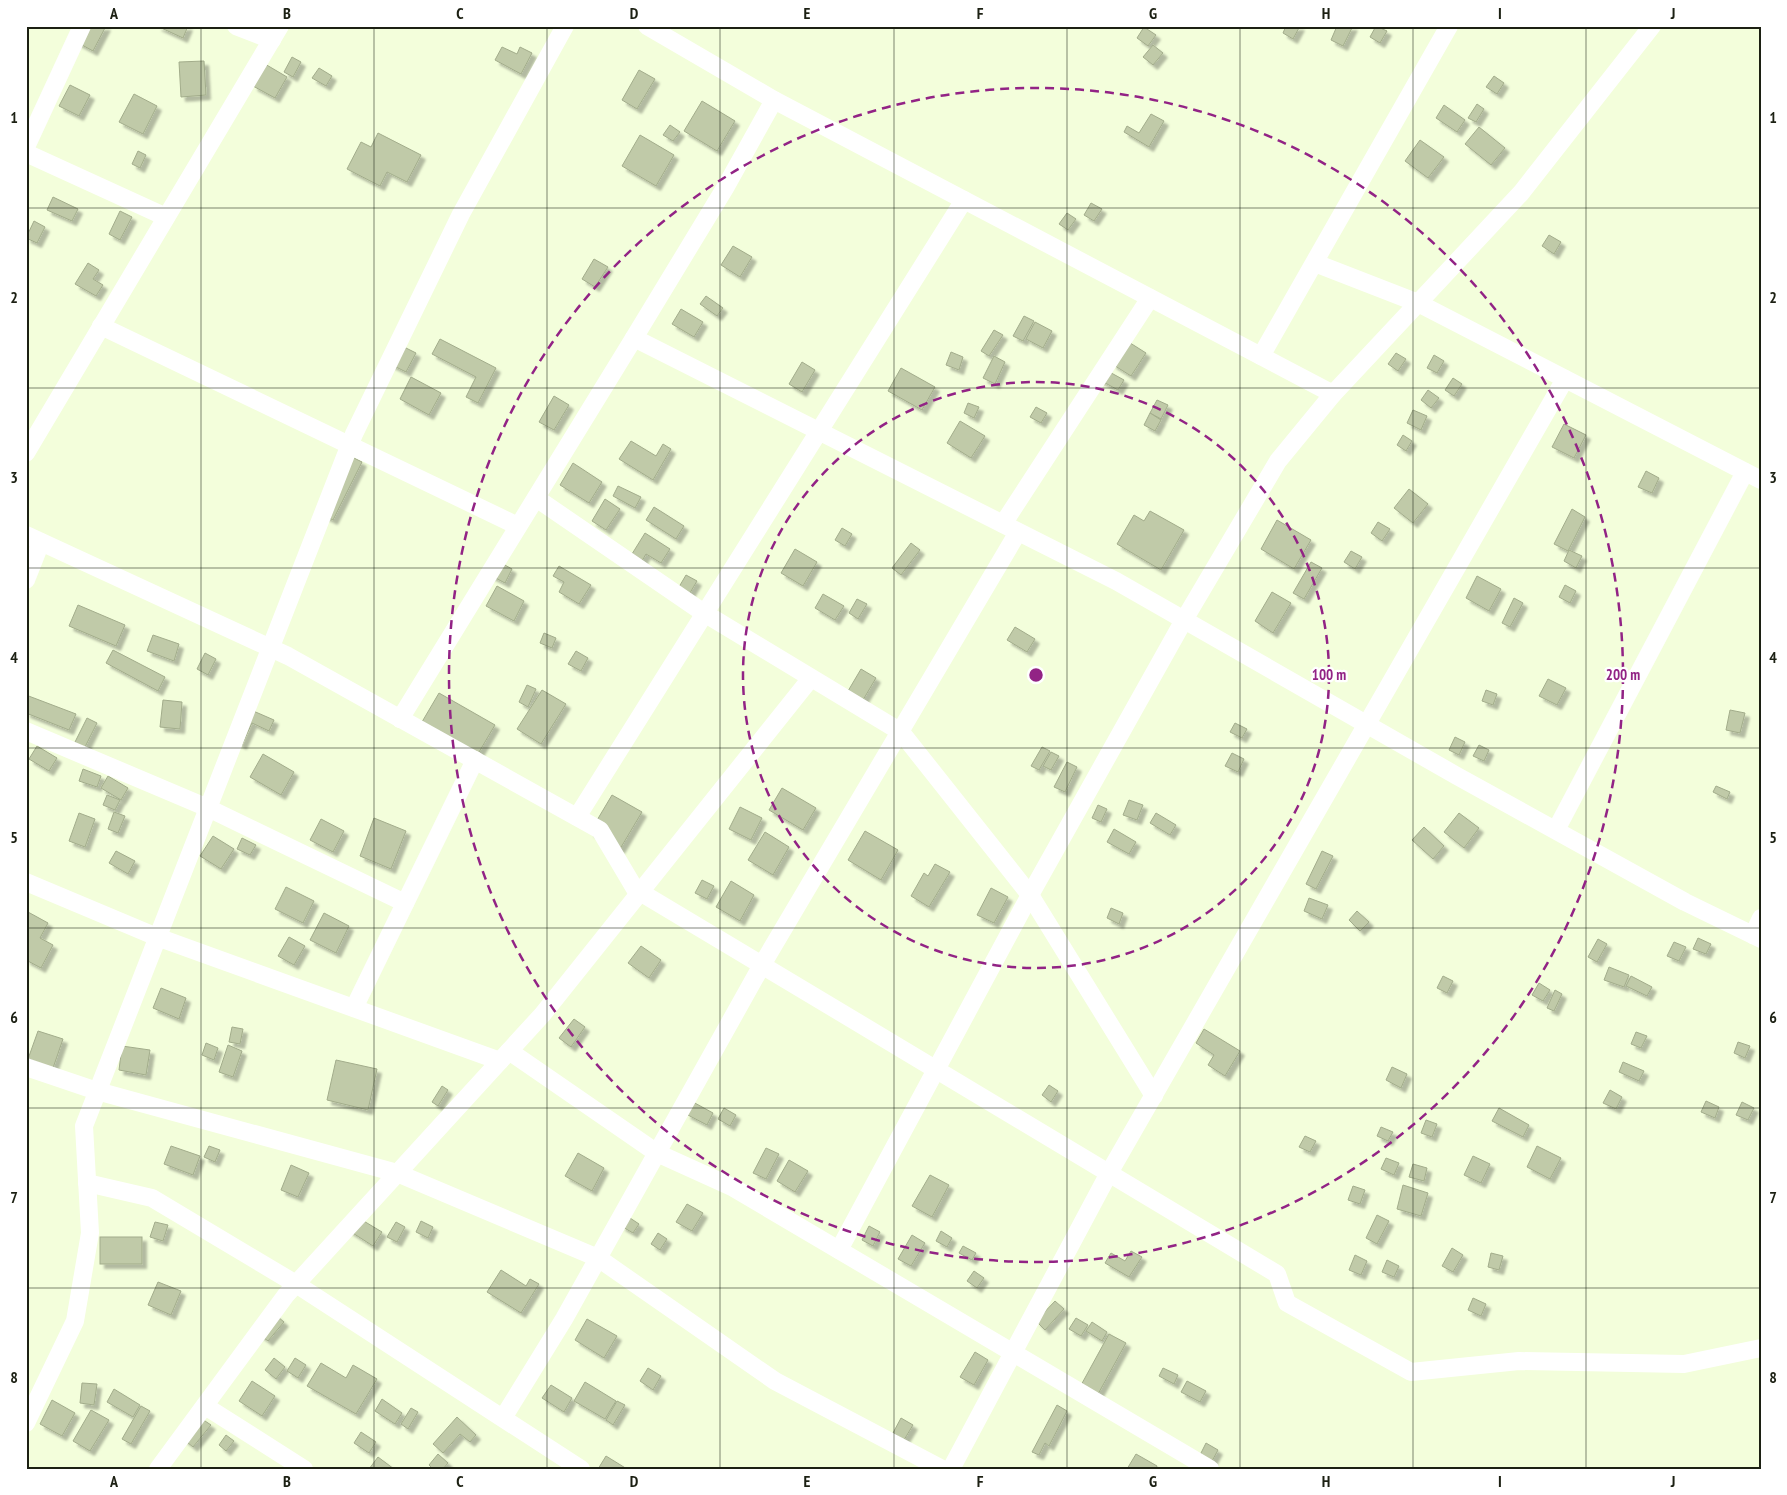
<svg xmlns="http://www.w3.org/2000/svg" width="1787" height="1495" font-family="'PT Sans Narrow',sans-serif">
<defs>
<filter id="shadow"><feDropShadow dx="4.5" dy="4.5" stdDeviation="1" flood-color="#0004"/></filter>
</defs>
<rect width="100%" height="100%" fill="#f3fedb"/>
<g fill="#c0caa8" stroke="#a2ac8b" filter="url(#shadow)">
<path d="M77,26H106L93,51L71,39Z"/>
<path d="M157,26H188L183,38Z"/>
<path d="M1286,26H1300L1293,39L1283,33Z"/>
<path d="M1337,26H1353L1343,46L1331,40Z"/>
<path d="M1376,26L1387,31L1380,43L1370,37Z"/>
<path d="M1144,27L1156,35L1148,46L1137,38Z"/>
<path d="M1153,45L1163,53L1153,65L1143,57Z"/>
<path d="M502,47L517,54L520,47L532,53L521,74L495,60Z"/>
<path d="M292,57L301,62L293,77L284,72Z"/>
<path d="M204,61L206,95L181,97L179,62Z"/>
<path d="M265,64L287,77L275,98L253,86Z"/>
<path d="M319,68L332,76L326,86L312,78Z"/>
<path d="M639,70L655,79L637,109L622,100Z"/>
<path d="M1494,76L1504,83L1497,94L1486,87Z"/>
<path d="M70,85L90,95L79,116L59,106Z"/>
<path d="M134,94L157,106L143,134L119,122Z"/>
<path d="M702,101L735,121L717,151L684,131Z"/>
<path d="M1477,104L1484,109L1476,122L1468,118Z"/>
<path d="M1444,105L1465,120L1457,132L1436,118Z"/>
<path d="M1151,114L1164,121L1149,147L1124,132L1127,126L1139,133Z"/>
<path d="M670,125L680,132L673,141L663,135Z"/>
<path d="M1479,127L1505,148L1491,165L1465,144Z"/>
<path d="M378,133L421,155L407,182L387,172L380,186L347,169L361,142L371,147Z"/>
<path d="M640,135L674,155L656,186L622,166Z"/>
<path d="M1420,140L1444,157L1428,178L1405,161Z"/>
<path d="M138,151L146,155L140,168L132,164Z"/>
<path d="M53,197L78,209L72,221L47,210Z"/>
<path d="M1091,203L1102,209L1094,221L1084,215Z"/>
<path d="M120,211L132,217L120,240L109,234Z"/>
<path d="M1067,213L1076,219L1068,230L1059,224Z"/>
<path d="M34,221L45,227L37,243L26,238Z"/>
<path d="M1549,235L1561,242L1554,254L1542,246Z"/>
<path d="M733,246L752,257L740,277L721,265Z"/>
<path d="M594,259L608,267L595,287L582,279Z"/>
<path d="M88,263L99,270L93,279L103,285L96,296L75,284Z"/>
<path d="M706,296L723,308L717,316L700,304Z"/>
<path d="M681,309L703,322L694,337L672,324Z"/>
<path d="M1024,316L1034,321L1023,341L1013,336Z"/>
<path d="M1035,322L1052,331L1043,348L1026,339Z"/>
<path d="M994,330L1003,335L989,356L981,351Z"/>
<path d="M440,339L496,368L478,403L466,397L476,377L432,354Z"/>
<path d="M1127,341L1146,353L1131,376L1112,364Z"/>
<path d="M396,343L416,353L406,372L386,362Z"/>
<path d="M951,352L963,357L959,370L946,365Z"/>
<path d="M1396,353L1406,359L1398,371L1388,364Z"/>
<path d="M1434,355L1444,361L1437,373L1427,368Z"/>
<path d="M994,356L1005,362L995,384L983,378Z"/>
<path d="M802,362L815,370L802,392L789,384Z"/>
<path d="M901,368L935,387L922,410L888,391Z"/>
<path d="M1104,369L1124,380L1118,390L1098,379Z"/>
<path d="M411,377L441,393L429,415L400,399Z"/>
<path d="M1453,378L1462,384L1454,396L1445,390Z"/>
<path d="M1428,390L1439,398L1431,408L1421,400Z"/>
<path d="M554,396L569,405L554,430L539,422Z"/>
<path d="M1157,400L1168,405L1161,419L1150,413Z"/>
<path d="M968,403L979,407L974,418L964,413Z"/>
<path d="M1036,407L1047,413L1041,423L1030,417Z"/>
<path d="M1413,410L1427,416L1421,430L1407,423Z"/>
<path d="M1150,413L1161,420L1155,431L1144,425Z"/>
<path d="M960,421L985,436L971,458L947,443Z"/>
<path d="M1564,424L1586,435L1574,458L1552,447Z"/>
<path d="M1403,435L1412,441L1406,451L1397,445Z"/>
<path d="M631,441L656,456L663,444L671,449L653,480L619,459Z"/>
<path d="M350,456L362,462L333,520L321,514Z"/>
<path d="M573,463L602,482L589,503L560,485Z"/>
<path d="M1646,471L1659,478L1652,493L1638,487Z"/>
<path d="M618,486L641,497L635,508L613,496Z"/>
<path d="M1409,489L1428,504L1413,523L1394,508Z"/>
<path d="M605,499L620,509L606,530L592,521Z"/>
<path d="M654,507L684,526L676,539L646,520Z"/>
<path d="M1572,509L1585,517L1568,551L1554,544Z"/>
<path d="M1150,511L1184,530L1161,570L1117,544L1134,515L1144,521Z"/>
<path d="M1277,520L1311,540L1294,569L1261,549Z"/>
<path d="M1378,522L1390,529L1382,541L1371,533Z"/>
<path d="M842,528L852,534L845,546L835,540Z"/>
<path d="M645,533L670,549L661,563L646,554L638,568L627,562Z"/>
<path d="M911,543L920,550L901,575L892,568Z"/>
<path d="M795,549L817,562L803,586L781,573Z"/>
<path d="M1569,550L1582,556L1576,568L1564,561Z"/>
<path d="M1351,551L1362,557L1355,569L1344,562Z"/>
<path d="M494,559L512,569L505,583L486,573Z"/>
<path d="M1311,562L1322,568L1304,599L1293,593Z"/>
<path d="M559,566L591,585L579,604L559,592L564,582L553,576Z"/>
<path d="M686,575L697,581L687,598L676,592Z"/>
<path d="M1477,576L1501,589L1489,611L1466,598Z"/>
<path d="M1565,585L1576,591L1570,603L1559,597Z"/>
<path d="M497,586L524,601L514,621L486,606Z"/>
<path d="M1272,592L1291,603L1273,633L1255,621Z"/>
<path d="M823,594L844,606L835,620L815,608Z"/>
<path d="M1514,598L1523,603L1510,627L1502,623Z"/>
<path d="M857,599L867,604L858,619L849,613Z"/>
<path d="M78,605L125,625L116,646L69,626Z"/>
<path d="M1015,627L1035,639L1027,652L1007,640Z"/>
<path d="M544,633L556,638L552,648L540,643Z"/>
<path d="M153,635L179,644L174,661L147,651Z"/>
<path d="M113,650L165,677L158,691L106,663Z"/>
<path d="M576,651L588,658L581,671L568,664Z"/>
<path d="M205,653L216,659L208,675L197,669Z"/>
<path d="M861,669L876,678L863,700L848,691Z"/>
<path d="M1548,679L1566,688L1557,705L1539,696Z"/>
<path d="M527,685L536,689L528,707L519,702Z"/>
<path d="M542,690L566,704L541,744L517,729Z"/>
<path d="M1486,690L1497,694L1493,705L1482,701Z"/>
<path d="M439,693L495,725L472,764L419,727Z"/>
<path d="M26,695L76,714L69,730L26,713Z"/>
<path d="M163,700L182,702L180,729L160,727Z"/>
<path d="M251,710L274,720L269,731L252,723L242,745L237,742Z"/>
<path d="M1730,710L1745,713L1740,733L1726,730Z"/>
<path d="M87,718L97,723L84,749L74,744Z"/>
<path d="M1235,723L1247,729L1242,738L1230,732Z"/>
<path d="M1455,737L1465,742L1459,755L1449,750Z"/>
<path d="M1479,745L1489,750L1484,761L1473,756Z"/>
<path d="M37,746L57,758L49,771L29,759Z"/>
<path d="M1042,747L1050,751L1039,770L1031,766Z"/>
<path d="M1051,752L1059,756L1051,770L1043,766Z"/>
<path d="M1232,753L1244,759L1238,772L1225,766Z"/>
<path d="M263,754L294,772L281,795L250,777Z"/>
<path d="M1067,762L1077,767L1065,792L1054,787Z"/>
<path d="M83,769L101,776L97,787L79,781Z"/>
<path d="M108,776L128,788L121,800L101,788Z"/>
<path d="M1716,786L1730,792L1727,799L1713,792Z"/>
<path d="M782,788L816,808L803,830L769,810Z"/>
<path d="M107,795L120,800L115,810L103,805Z"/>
<path d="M612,795L642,812L620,849L590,832Z"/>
<path d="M1129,800L1143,805L1137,820L1123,815Z"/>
<path d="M1098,805L1107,809L1101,822L1092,818Z"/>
<path d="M740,807L762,818L751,840L729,829Z"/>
<path d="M114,812L125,816L118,833L108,829Z"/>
<path d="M79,813L95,819L85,847L69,841Z"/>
<path d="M1156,813L1176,825L1170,835L1150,823Z"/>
<path d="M1459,813L1479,828L1464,848L1444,832Z"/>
<path d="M374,818L406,831L391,869L360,856Z"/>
<path d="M321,819L344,831L333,852L310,840Z"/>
<path d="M1424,827L1444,846L1433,859L1412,840Z"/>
<path d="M1114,829L1136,842L1129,854L1107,842Z"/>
<path d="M865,831L898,850L881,880L848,860Z"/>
<path d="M765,832L789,847L773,875L748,860Z"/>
<path d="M213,836L234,849L221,869L200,856Z"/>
<path d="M242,838L256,845L250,855L237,849Z"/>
<path d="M116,851L135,861L128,874L109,863Z"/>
<path d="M1322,851L1333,856L1316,889L1306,884Z"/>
<path d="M935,864L950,872L929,907L911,896L924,873L928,876Z"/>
<path d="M702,880L714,886L707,899L695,893Z"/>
<path d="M731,881L754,895L740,921L716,907Z"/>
<path d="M286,887L314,901L303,923L275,909Z"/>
<path d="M991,888L1008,897L994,923L977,915Z"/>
<path d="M1309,898L1328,905L1322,919L1304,911Z"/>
<path d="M1111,908L1123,913L1119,924L1107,918Z"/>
<path d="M1357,911L1369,922L1360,931L1349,920Z"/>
<path d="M28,912L48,923L40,938L53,945L41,968L26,960V916Z"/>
<path d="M324,913L349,926L336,953L310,940Z"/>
<path d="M289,937L305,946L294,965L278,956Z"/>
<path d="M1698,938L1711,944L1706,954L1693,949Z"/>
<path d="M1598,939L1607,944L1597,962L1588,957Z"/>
<path d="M1674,942L1686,947L1679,961L1667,956Z"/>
<path d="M641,946L661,960L649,978L628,963Z"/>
<path d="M1609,967L1629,975L1624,987L1604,980Z"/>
<path d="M1443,976L1453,981L1447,993L1437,988Z"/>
<path d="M1631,976L1652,987L1647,996L1626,986Z"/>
<path d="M1539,983L1550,990L1543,1001L1532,995Z"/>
<path d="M161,988L186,998L179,1019L153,1008Z"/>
<path d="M1555,990L1562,994L1554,1011L1547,1008Z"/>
<path d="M574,1019L585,1027L571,1047L559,1038Z"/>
<path d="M232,1027L243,1029L240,1044L229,1042Z"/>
<path d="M1204,1029L1240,1051L1225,1076L1208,1065L1214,1055L1196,1043Z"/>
<path d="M38,1031L63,1039L53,1068L28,1059Z"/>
<path d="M1636,1032L1647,1036L1641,1048L1631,1044Z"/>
<path d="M1738,1042L1750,1046L1745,1058L1734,1053Z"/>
<path d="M206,1043L218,1048L214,1060L202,1055Z"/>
<path d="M228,1045L242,1051L233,1077L219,1072Z"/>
<path d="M122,1046L150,1050L146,1075L119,1070Z"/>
<path d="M336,1060L377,1069L368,1110L327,1100Z"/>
<path d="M1623,1062L1644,1071L1639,1081L1619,1072Z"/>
<path d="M1392,1067L1407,1074L1401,1088L1386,1080Z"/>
<path d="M1049,1085L1058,1091L1051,1102L1042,1095Z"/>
<path d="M442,1086L448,1090L438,1106L432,1102Z"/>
<path d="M1610,1090L1622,1097L1616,1109L1603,1103Z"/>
<path d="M1706,1101L1719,1107L1715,1118L1701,1112Z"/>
<path d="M693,1102L713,1113L707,1125L686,1114Z"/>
<path d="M1742,1102L1754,1108L1748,1120L1736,1115Z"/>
<path d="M724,1108L736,1115L730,1126L718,1119Z"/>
<path d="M1499,1108L1529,1125L1523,1137L1492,1121Z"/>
<path d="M1426,1120L1437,1124L1432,1137L1421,1133Z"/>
<path d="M1381,1127L1393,1132L1388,1141L1377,1136Z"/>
<path d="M1305,1136L1316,1141L1310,1152L1299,1147Z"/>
<path d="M171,1146L200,1156L193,1175L164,1164Z"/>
<path d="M209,1146L220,1150L215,1162L204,1157Z"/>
<path d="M1537,1146L1561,1158L1550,1179L1527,1167Z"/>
<path d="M766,1148L779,1154L766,1179L753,1173Z"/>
<path d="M578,1153L604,1168L592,1191L565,1176Z"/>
<path d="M1473,1156L1490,1164L1481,1183L1464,1175Z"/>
<path d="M1386,1158L1399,1163L1394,1175L1381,1169Z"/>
<path d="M789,1160L808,1171L795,1192L777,1181Z"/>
<path d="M1413,1164L1427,1168L1424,1181L1409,1177Z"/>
<path d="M291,1165L309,1173L298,1197L281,1190Z"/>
<path d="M930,1175L949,1185L932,1217L912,1206Z"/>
<path d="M1403,1185L1428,1193L1421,1216L1397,1209Z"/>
<path d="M1353,1186L1365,1190L1360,1204L1348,1200Z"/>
<path d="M687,1204L703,1213L692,1231L676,1222Z"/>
<path d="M1377,1215L1389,1221L1377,1244L1366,1238Z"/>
<path d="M627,1216L639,1224L633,1233L621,1226Z"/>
<path d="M357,1217L382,1232L373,1246L348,1230Z"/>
<path d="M421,1221L433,1227L428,1238L416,1232Z"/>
<path d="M155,1222L168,1225L163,1241L150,1237Z"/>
<path d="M396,1222L405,1227L397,1242L387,1237Z"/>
<path d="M869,1226L880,1232L873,1246L862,1240Z"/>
<path d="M941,1231L952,1238L947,1247L936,1241Z"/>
<path d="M658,1233L667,1239L660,1250L651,1244Z"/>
<path d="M912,1235L925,1243L911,1266L898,1259Z"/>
<rect x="100" y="1237" width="42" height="27"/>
<path d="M963,1246L976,1253L972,1260L959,1253Z"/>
<path d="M1452,1248L1463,1255L1453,1272L1442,1266Z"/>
<path d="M1131,1251L1142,1257L1129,1277L1105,1263L1111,1253L1125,1261Z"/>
<path d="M1491,1253L1503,1256L1499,1270L1488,1267Z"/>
<path d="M1355,1255L1367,1261L1361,1275L1349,1270Z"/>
<path d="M1387,1260L1399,1266L1394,1277L1382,1272Z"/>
<path d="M501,1270L526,1286L530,1279L539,1284L521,1313L487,1292Z"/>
<path d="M974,1271L984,1278L977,1288L967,1281Z"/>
<path d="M158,1282L181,1291L171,1315L148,1305Z"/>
<path d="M1473,1298L1486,1304L1481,1316L1468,1310Z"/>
<path d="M1055,1301L1064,1309L1045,1330L1036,1321Z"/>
<path d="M272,1312L284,1322L268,1341L256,1332Z"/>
<path d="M1076,1318L1088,1325L1081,1336L1069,1329Z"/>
<path d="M587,1319L617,1336L604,1358L575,1340Z"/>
<path d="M1092,1322L1107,1332L1102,1341L1086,1331Z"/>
<path d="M1109,1334L1126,1343L1097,1396L1080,1387Z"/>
<path d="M975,1352L988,1360L974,1385L960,1377Z"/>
<path d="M274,1358L285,1367L276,1379L265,1370Z"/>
<path d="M295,1358L306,1365L298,1378L287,1371Z"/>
<path d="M321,1363L346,1378L353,1365L377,1379L356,1414L307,1386Z"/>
<path d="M648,1368L661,1376L653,1390L640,1381Z"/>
<path d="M1163,1368L1178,1375L1174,1384L1159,1376Z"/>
<path d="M252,1381L275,1396L262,1416L239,1401Z"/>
<path d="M1187,1381L1206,1391L1200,1402L1181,1392Z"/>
<path d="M585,1382L616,1401L605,1419L574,1401Z"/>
<path d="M82,1383L97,1384L94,1405L80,1403Z"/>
<path d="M551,1385L572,1398L564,1412L542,1398Z"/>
<path d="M114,1389L140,1405L133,1417L107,1402Z"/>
<path d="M382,1399L402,1413L395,1424L375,1411Z"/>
<path d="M52,1400L75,1413L62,1436L40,1424Z"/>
<path d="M617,1401L625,1405L613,1425L606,1420Z"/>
<path d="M1057,1405L1067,1411L1049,1446L1045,1443L1039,1455L1032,1452Z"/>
<path d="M141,1406L150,1411L131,1444L122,1439Z"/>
<path d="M411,1408L418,1412L408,1429L401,1424Z"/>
<path d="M91,1410L109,1420L90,1451L73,1441Z"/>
<path d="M199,1417L211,1425L193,1447L182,1438Z"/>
<path d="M457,1417L476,1435L470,1442L460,1434L443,1453L433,1444Z"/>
<path d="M901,1418L913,1425L904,1440L893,1433Z"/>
<path d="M361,1432L376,1442L369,1453L354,1443Z"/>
<path d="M226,1435L234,1441L226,1451L219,1445Z"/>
<path d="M1206,1443L1218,1450L1211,1463L1199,1457Z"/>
<path d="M438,1454L448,1463L443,1469H433L429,1465Z"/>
<path d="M1136,1454L1157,1466L1156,1469H1127Z"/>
<path d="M606,1456L627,1469H598Z"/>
<path d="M378,1457L394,1469H369Z"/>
</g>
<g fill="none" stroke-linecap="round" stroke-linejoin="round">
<g stroke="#fff" stroke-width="18">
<path d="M236,26L272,40"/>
<path d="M647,26L774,100L1333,394L1521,193L1652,26"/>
<path d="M774,100L725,188L634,338L1116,581L1457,776L1685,902L1761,939"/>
<path d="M26,147L82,26"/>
<path d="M26,153L166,217"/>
<path d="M1315,263L1418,303L1761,480"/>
<path d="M101,326L518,526"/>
<path d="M1261,356L1449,26"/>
<path d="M26,453L280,26"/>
<path d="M536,498L704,613L901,732L1030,895L1154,1096"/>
<path d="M1003,524L1150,298"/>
<path d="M26,535L288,656L600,830L635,889L1277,1274L1287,1303L1411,1372L1519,1361L1684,1364L1761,1348"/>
<path d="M26,580L41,542"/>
<path d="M400,719L634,338"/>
<path d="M26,731L208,808L405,903"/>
<path d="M577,817L964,200"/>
<path d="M1556,830L1745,472"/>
<path d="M26,882L157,937L500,1061"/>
<path d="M1753,935L1761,918"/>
<path d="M354,1008L475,760"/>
<path d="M509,1051L657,1153L732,1187L1210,1469"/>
<path d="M26,1067L97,1091L397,1173L598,1258L775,1381L942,1469"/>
<path d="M87,1183L152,1198L296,1284L581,1469"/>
<path d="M839,1250L1030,895L1184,620L1278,461L1333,394"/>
<path d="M205,1406L304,1469"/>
<path d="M503,1418L564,1319L762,965L1018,532"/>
<path d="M26,1423L75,1321L90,1233L84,1126L354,434L461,214L565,26"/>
<path d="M158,1469L286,1295L542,1015L811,678"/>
<path d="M951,1469L1109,1173L1565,379"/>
</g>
</g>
<path fill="none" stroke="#1c2013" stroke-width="1" stroke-opacity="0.55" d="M201,26V1469M374,26V1469M547,26V1469M720,26V1469M894,26V1469M1067,26V1469M1240,26V1469M1413,26V1469M1586,26V1469M26,208H1761M26,388H1761M26,568H1761M26,748H1761M26,928H1761M26,1108H1761M26,1288H1761"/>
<g fill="none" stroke="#922385" stroke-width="2.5" stroke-dasharray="9 6">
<circle cx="1036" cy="675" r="293"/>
<circle cx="1036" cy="675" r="587"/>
</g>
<circle cx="1036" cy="675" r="8" fill="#922385" stroke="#fff" stroke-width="2.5"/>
<g font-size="15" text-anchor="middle" font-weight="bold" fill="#922385" stroke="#fff" stroke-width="4.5" stroke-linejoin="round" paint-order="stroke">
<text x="1329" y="680">100 m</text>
<text x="1623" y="680">200 m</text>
</g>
<rect width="1787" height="1495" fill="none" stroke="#ffffff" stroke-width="55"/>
<rect x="28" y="28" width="1732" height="1440" fill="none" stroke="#1c2013" stroke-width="2"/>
<g font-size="16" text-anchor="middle" font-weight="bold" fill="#1c2013">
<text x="114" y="19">A</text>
<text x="287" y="19">B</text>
<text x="460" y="19">C</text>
<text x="634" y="19">D</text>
<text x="807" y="19">E</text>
<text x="980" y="19">F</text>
<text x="1153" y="19">G</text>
<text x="1326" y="19">H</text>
<text x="1500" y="19">I</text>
<text x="1673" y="19">J</text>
<text x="14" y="123">1</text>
<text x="1773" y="123">1</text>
<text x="14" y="303">2</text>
<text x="1773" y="303">2</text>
<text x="14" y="483">3</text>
<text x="1773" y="483">3</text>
<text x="14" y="663">4</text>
<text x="1773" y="663">4</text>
<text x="14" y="843">5</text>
<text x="1773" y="843">5</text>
<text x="14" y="1023">6</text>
<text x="1773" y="1023">6</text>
<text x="14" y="1203">7</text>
<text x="1773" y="1203">7</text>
<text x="14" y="1383">8</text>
<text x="1773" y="1383">8</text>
<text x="114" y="1487">A</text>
<text x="287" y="1487">B</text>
<text x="460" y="1487">C</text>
<text x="634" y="1487">D</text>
<text x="807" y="1487">E</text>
<text x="980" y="1487">F</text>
<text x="1153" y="1487">G</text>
<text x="1326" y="1487">H</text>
<text x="1500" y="1487">I</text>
<text x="1673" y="1487">J</text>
</g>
</svg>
